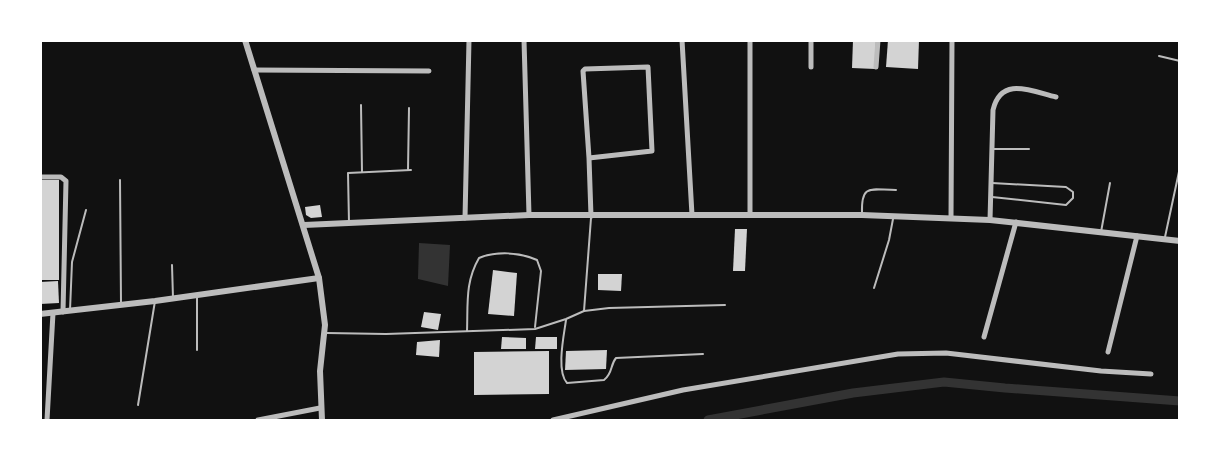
<svg xmlns="http://www.w3.org/2000/svg" width="1220" height="461" font-family="Barlow,sans-serif">
<rect width="100%" height="100%" fill="#111"/>
<path fill="#333" d="M419,243L450,245L448,286L418,279Z"/>
<g fill="none" stroke-linecap="round" stroke-linejoin="round">
<path stroke="#333" stroke-width="9" d="M708,420L853,393L944,382L1005,388L1180,401"/>
</g>
<g fill="#d3d3d3">
<path d="M853,40H876L875,69L852,68Z"/>
<path d="M888,40H919L918,69L886,67Z"/>
<rect x="40" y="180" width="19" height="100"/>
<path d="M320,205L322,217L311,218L306,215L305,207Z"/>
<path d="M735,229H747L745,271H733Z"/>
<path d="M493,270L517,273L514,316L488,314Z"/>
<path d="M598,274H622L621,291L598,290Z"/>
<path d="M58,281L59,303L40,304V282Z"/>
<path d="M424,312L441,314L438,330L421,327Z"/>
<path d="M502,337L526,338V349H501Z"/>
<path d="M536,337H557V349H535Z"/>
<path d="M440,340L439,357L416,355L417,342Z"/>
<path d="M607,350L606,369L565,370L566,351Z"/>
<path d="M549,351V394L474,395V352Z"/>
</g>
<g fill="none" stroke-linecap="round" stroke-linejoin="round">
<g stroke="#bcbcbc" stroke-width="2">
<path d="M1159,56L1180,61"/>
<path d="M361,105L362,172"/>
<path d="M992,149H1029"/>
<path d="M408,170L409,108"/>
<path d="M120,180L121,303"/>
<path d="M992,197L1066,205L1073,198V192L1066,187L992,183"/>
<path d="M862,213C861,183 871,190 896,190"/>
<path d="M349,223L348,173L411,170"/>
<path d="M1101,232L1110,183"/>
<path d="M1165,237L1180,167"/>
<path d="M172,265L173,298"/>
<path d="M874,288L889,240L893,219"/>
<path d="M197,296V350"/>
<path d="M70,310L72,262L86,210"/>
<path d="M584,311L591,218"/>
<path d="M566,320C564,335 556,371 567,383L604,380C613,373 610,365 616,358L703,354"/>
<path d="M467,331C468,304 465,282 479,258C496,251 520,252 537,260L541,271L535,327"/>
<path d="M327,333L386,334L535,329L566,319L584,311L609,308L725,305"/>
<path d="M138,405L155,301"/>
</g>
<g stroke="#bcbcbc" stroke-width="5">
<path d="M524,40L529,215"/>
<path d="M682,40L692,215"/>
<path d="M811,67V40"/>
<path d="M876,67L878,40"/>
<path d="M254,70L429,71"/>
<path d="M589,158L652,151L648,67L585,69L583,71L589,158L591,216"/>
<path d="M40,177H61L66,181L63,312"/>
<path d="M750,215V40"/>
<path d="M465,218L469,40"/>
<path d="M951,218L952,40"/>
<path d="M990,220L993,110C1001,76 1031,91 1056,97"/>
<path d="M984,337L1016,222"/>
<path d="M1108,352L1137,236"/>
<path d="M47,420L53,313"/>
<path d="M258,420L320,408"/>
<path d="M553,420L683,390L898,354L946,353L1101,371L1151,374"/>
</g>
<g stroke="#bcbcbc" stroke-width="6">
<path d="M245,40L319,278L325,325L320,371L322,420"/>
<path d="M304,225L529,215H862L990,220L1180,241"/>
<path d="M40,314L155,301L319,278"/>
</g>
</g>
<rect width="1220" height="461" fill="none" stroke="#ffffff" stroke-width="84"/>
</svg>
